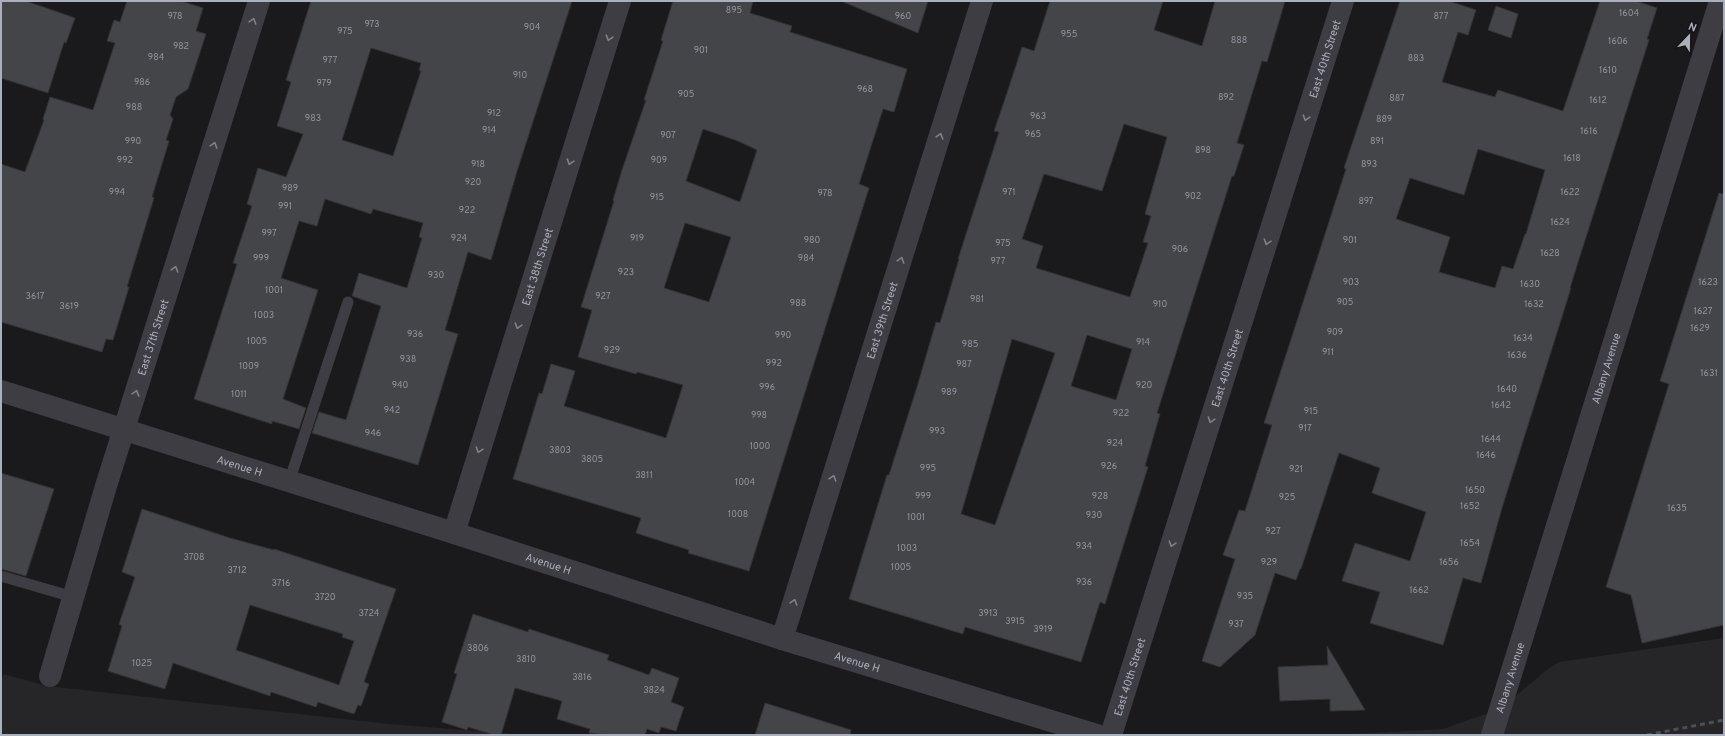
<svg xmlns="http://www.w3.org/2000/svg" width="1725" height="736" font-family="Overpass,sans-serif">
<rect width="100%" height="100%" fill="#1a191c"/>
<g fill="#262629">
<path d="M1724,638V735H1330L1443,729L1500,709L1549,668L1559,662Z"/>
<path d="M4,674L47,686L389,724L525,735H1V679Z"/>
</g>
<g fill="#444549" stroke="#343438" fill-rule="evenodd">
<path d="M1,1H26L75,18L66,43L64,42L48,93L1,78Z"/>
<path d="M127,1H181L203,8L196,31L206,34L188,89L176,97L170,115L173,119L166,140L169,141L152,197L154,198L127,287H129L113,340L106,339L102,352L1,322V164L25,172L44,120L43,119L50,97L93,110L115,43L107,41L114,20L120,22Z"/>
<path d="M311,1H572L518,168L491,260L468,252L445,330L458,334L418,465L312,433L319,412L346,420L381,306L352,296L359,273L407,288L422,238L419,237L423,223L373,209L371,214L325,199L317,226L299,221L281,278L318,290L283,399L306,408L299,429L272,421V424L194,399L237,264L233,263L252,206L247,204L258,168L286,177L303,134L277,126L291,82L286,80ZM371,48L421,63L419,70L421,71L393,156L342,140Z"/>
<path d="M673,1H753L750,13L792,26L790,32L907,69L894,112L883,109L859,184L869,188L749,571L688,553L689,550L636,533L641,518L513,479L539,393L542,394L551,364L575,371L564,406L666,438L683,385L637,372L636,374L578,357L592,310L581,307L614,201L613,200L622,170L646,100H644L663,41L661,40ZM703,129L738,141L757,150L740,202L686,181ZM685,223L731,237L709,302L664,288Z"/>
<path d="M841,1H928L918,33Z"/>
<path d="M1050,1H1163L1154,30L1202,46L1215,1H1285L1267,62L1262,61L1237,143L1244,145L1234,176H1232L1157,413L1160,414L1145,466L1148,467L1105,604L1100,602L1081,662L965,627L963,634L849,599L887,475H889L917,387L936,322L940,323L959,259H958L999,132L994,131L1006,96L1022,47L1034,51ZM1124,124L1167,137L1145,214L1151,216L1143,242L1148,243L1130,297L1036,268L1043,246L1022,239L1044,174L1102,191ZM1087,335L1132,349L1116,400L1071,386ZM1012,339L1055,353L995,525L961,514Z"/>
<path d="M1400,1H1449L1476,10L1468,35L1458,32L1442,82L1495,97L1498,90L1563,111L1600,1H1636L1657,8L1647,39L1649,40L1580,256L1570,288H1571L1502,508L1481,583L1463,578L1443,645L1370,623L1380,592L1342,581L1355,543L1410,561L1426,512L1372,493L1380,468L1339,453L1301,569H1300L1296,580L1275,573L1255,635L1220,667L1202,661L1235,559L1223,555L1239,510L1245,511L1257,473L1272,425L1264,423L1346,169L1344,168L1359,123ZM1478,149L1545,170L1526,234H1525L1513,269L1502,266L1495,288L1439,272L1450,237L1396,219L1410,178L1464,195Z"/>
<path d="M1496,6L1518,14L1511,38L1488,30Z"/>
<path d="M1719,193L1724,194V625L1642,643L1631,595L1606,587L1669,384L1660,381Z"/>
<path d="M1,473L54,489L26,576L1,569Z"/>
<path d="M142,509L230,538L274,550V549L396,589L364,682L369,684L361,706L358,705L354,714L318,702L316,707L271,692L270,696L173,663L165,689L108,671L122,626L119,624L135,577L122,572ZM250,605L343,634L342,637L354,641L339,685L236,650Z"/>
<path d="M473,614L528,632L529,629L609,655L607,660L649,675L652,668L679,678L671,702L684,707L676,731L661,727L659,733L647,729L645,735H607L589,733L590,729L557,719L562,701L515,688L501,735H494L468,727L467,730L442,722L457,674L454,673Z"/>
<path d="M1327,646L1338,664L1365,710L1330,711V699L1280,701L1278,667L1328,665Z"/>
<path d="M765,703L851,730L850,735H755Z"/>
</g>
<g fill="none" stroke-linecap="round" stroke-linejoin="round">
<g stroke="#3d3d43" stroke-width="11">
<path d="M289,482L348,302"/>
<path d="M1,576L73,597"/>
</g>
<g stroke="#3d3d43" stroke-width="22">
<path id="s1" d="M1,391L454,533L782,639L1097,735"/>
<path id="s2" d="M454,533L620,1"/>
<path id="s3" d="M782,639L982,1"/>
<path id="s4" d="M50,676L106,486L259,1"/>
<path id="s5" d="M1111,735L1343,1"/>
<path id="s6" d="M1492,735L1720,1"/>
</g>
<path stroke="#4e4f55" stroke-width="3" stroke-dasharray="5 4" stroke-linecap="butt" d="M1647,735L1724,720"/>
</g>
<defs><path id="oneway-chevron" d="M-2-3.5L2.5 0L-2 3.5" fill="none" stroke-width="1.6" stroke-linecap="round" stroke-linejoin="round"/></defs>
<g stroke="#80828b">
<use href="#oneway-chevron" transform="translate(253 21) rotate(-73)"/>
<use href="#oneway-chevron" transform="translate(609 38) rotate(107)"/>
<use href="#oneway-chevron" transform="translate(1306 118) rotate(108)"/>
<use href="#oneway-chevron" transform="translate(940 136) rotate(-73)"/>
<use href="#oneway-chevron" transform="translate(214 145) rotate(-73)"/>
<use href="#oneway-chevron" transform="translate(570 162) rotate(107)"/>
<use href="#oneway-chevron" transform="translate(1267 242) rotate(108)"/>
<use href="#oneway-chevron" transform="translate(901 260) rotate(-73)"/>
<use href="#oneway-chevron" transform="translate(175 269) rotate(-73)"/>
<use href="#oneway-chevron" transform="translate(518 326) rotate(107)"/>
<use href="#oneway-chevron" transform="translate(136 393) rotate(-73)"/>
<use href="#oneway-chevron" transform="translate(1211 420) rotate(108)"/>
<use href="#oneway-chevron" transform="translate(479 450) rotate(107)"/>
<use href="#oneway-chevron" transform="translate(833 478) rotate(-73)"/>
<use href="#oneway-chevron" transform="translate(1172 544) rotate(108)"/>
<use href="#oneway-chevron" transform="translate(794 602) rotate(-73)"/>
</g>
<g text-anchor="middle" stroke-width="4" stroke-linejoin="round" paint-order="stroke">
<g font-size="9" fill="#92959e">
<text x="734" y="13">895</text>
<text x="1629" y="16">1604</text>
<text x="175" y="19">978</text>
<text x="903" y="19">960</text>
<text x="1441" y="19">877</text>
<text x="372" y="27">973</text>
<text x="532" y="30">904</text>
<text x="345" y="34">975</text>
<text x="1069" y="37">955</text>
<text x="1239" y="43">888</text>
<text x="1618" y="44">1606</text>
<text x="181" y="49">982</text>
<text x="701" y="53">901</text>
<text x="156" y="60">984</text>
<text x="1416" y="61">883</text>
<text x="330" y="63">977</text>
<text x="1608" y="73">1610</text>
<text x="520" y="78">910</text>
<text x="142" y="85">986</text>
<text x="324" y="86">979</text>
<text x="865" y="92">968</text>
<text x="686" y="97">905</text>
<text x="1226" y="100">892</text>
<text x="1397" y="101">887</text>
<text x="1598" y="103">1612</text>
<text x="134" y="110">988</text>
<text x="494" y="116">912</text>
<text x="1038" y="119">963</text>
<text x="313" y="121">983</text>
<text x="1384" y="122">889</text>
<text x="489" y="133">914</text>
<text x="1589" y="134">1616</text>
<text x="1033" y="137">965</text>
<text x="668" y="138">907</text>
<text x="133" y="144">990</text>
<text x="1377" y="144">891</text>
<text x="1203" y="153">898</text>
<text x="1572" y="161">1618</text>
<text x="125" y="163">992</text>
<text x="659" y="163">909</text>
<text x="478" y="167">918</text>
<text x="1369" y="167">893</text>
<text x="473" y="185">920</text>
<text x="290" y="191">989</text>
<text x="117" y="195">994</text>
<text x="1009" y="195">971</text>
<text x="1570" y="195">1622</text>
<text x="825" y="196">978</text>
<text x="1193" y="199">902</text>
<text x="657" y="200">915</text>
<text x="1366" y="204">897</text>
<text x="285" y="209">991</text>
<text x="467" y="213">922</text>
<text x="1560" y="225">1624</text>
<text x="269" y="236">997</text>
<text x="459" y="241">924</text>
<text x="637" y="241">919</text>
<text x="812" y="243">980</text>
<text x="1350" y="243">901</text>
<text x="1003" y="246">975</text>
<text x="1180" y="252">906</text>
<text x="1550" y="256">1628</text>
<text x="261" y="261">999</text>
<text x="806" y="261">984</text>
<text x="998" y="264">977</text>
<text x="626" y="275">923</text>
<text x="436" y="278">930</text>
<text x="1351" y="285">903</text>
<text x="1708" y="285">1623</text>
<text x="1530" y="287">1630</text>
<text x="274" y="293">1001</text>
<text x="35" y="299">3617</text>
<text x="603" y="299">927</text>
<text x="977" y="302">981</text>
<text x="1345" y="305">905</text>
<text x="798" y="306">988</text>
<text x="1160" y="307">910</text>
<text x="1534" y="307">1632</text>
<text x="69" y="309">3619</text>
<text x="1703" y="314">1627</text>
<text x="264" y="318">1003</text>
<text x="1700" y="331">1629</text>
<text x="1335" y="335">909</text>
<text x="415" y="337">936</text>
<text x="783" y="338">990</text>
<text x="1523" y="341">1634</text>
<text x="257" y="344">1005</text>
<text x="1143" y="345">914</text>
<text x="970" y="347">985</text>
<text x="612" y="353">929</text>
<text x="1328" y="355">911</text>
<text x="1517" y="358">1636</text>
<text x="408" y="362">938</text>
<text x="774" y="366">992</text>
<text x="964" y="367">987</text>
<text x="249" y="369">1009</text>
<text x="1709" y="376">1631</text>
<text x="400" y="388">940</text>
<text x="1144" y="388">920</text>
<text x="767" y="390">996</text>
<text x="1507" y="392">1640</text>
<text x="949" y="395">989</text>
<text x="239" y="397">1011</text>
<text x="1501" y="408">1642</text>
<text x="392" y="413">942</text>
<text x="1311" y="414">915</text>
<text x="1121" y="416">922</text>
<text x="759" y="418">998</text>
<text x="1305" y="431">917</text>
<text x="937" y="434">993</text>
<text x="373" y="436">946</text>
<text x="1491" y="442">1644</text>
<text x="1115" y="446">924</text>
<text x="760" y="449">1000</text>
<text x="560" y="453">3803</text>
<text x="1486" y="458">1646</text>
<text x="592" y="462">3805</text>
<text x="1109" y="469">926</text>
<text x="928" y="471">995</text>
<text x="1296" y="472">921</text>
<text x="644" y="478">3811</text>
<text x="745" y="485">1004</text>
<text x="1475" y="493">1650</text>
<text x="923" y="499">999</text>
<text x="1100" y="499">928</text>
<text x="1287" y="500">925</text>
<text x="1470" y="509">1652</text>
<text x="1677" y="511">1635</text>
<text x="738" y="517">1008</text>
<text x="1094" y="518">930</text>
<text x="916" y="520">1001</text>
<text x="1273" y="534">927</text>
<text x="1470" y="546">1654</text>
<text x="1084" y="549">934</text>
<text x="907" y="551">1003</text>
<text x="194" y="560">3708</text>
<text x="1269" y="565">929</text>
<text x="1449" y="565">1656</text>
<text x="901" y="570">1005</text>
<text x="237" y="573">3712</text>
<text x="1084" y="585">936</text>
<text x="281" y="586">3716</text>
<text x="1419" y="593">1662</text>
<text x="1245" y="599">935</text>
<text x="325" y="600">3720</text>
<text x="369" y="616">3724</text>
<text x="988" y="616">3913</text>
<text x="1015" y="624">3915</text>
<text x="1236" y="627">937</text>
<text x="1043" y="632">3919</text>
<text x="478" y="651">3806</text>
<text x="526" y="662">3810</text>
<text x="142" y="666">1025</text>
<text x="582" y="680">3816</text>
<text x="654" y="693">3824</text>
</g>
<g font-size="11" fill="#acb0bb" stroke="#151417">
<text dy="4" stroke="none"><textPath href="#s5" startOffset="709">East 40th Street</textPath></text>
<text dy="4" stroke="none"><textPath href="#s2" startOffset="279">East 38th Street</textPath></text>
<text dy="4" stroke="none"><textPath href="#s3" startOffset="334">East 39th Street</textPath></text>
<text dy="4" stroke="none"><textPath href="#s4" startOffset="354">East 37th Street</textPath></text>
<text dy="4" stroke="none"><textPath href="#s5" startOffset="385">East 40th Street</textPath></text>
<text dy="4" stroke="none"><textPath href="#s6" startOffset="384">Albany Avenue</textPath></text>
<text dy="4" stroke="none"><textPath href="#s1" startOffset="250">Avenue H</textPath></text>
<text dy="4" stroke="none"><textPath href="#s1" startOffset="574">Avenue H</textPath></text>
<text dy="4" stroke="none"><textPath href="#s1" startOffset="898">Avenue H</textPath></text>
<text dy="4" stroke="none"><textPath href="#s5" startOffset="61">East 40th Street</textPath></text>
<text dy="4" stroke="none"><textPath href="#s6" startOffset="60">Albany Avenue</textPath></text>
</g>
</g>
<rect width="1725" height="736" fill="none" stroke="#acb0bb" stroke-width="4"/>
<g transform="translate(1689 36) rotate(22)" stroke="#151417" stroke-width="3" paint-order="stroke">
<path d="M0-3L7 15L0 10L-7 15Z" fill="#acb0bb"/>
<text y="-6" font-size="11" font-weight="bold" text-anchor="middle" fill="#acb0bb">N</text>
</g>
</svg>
